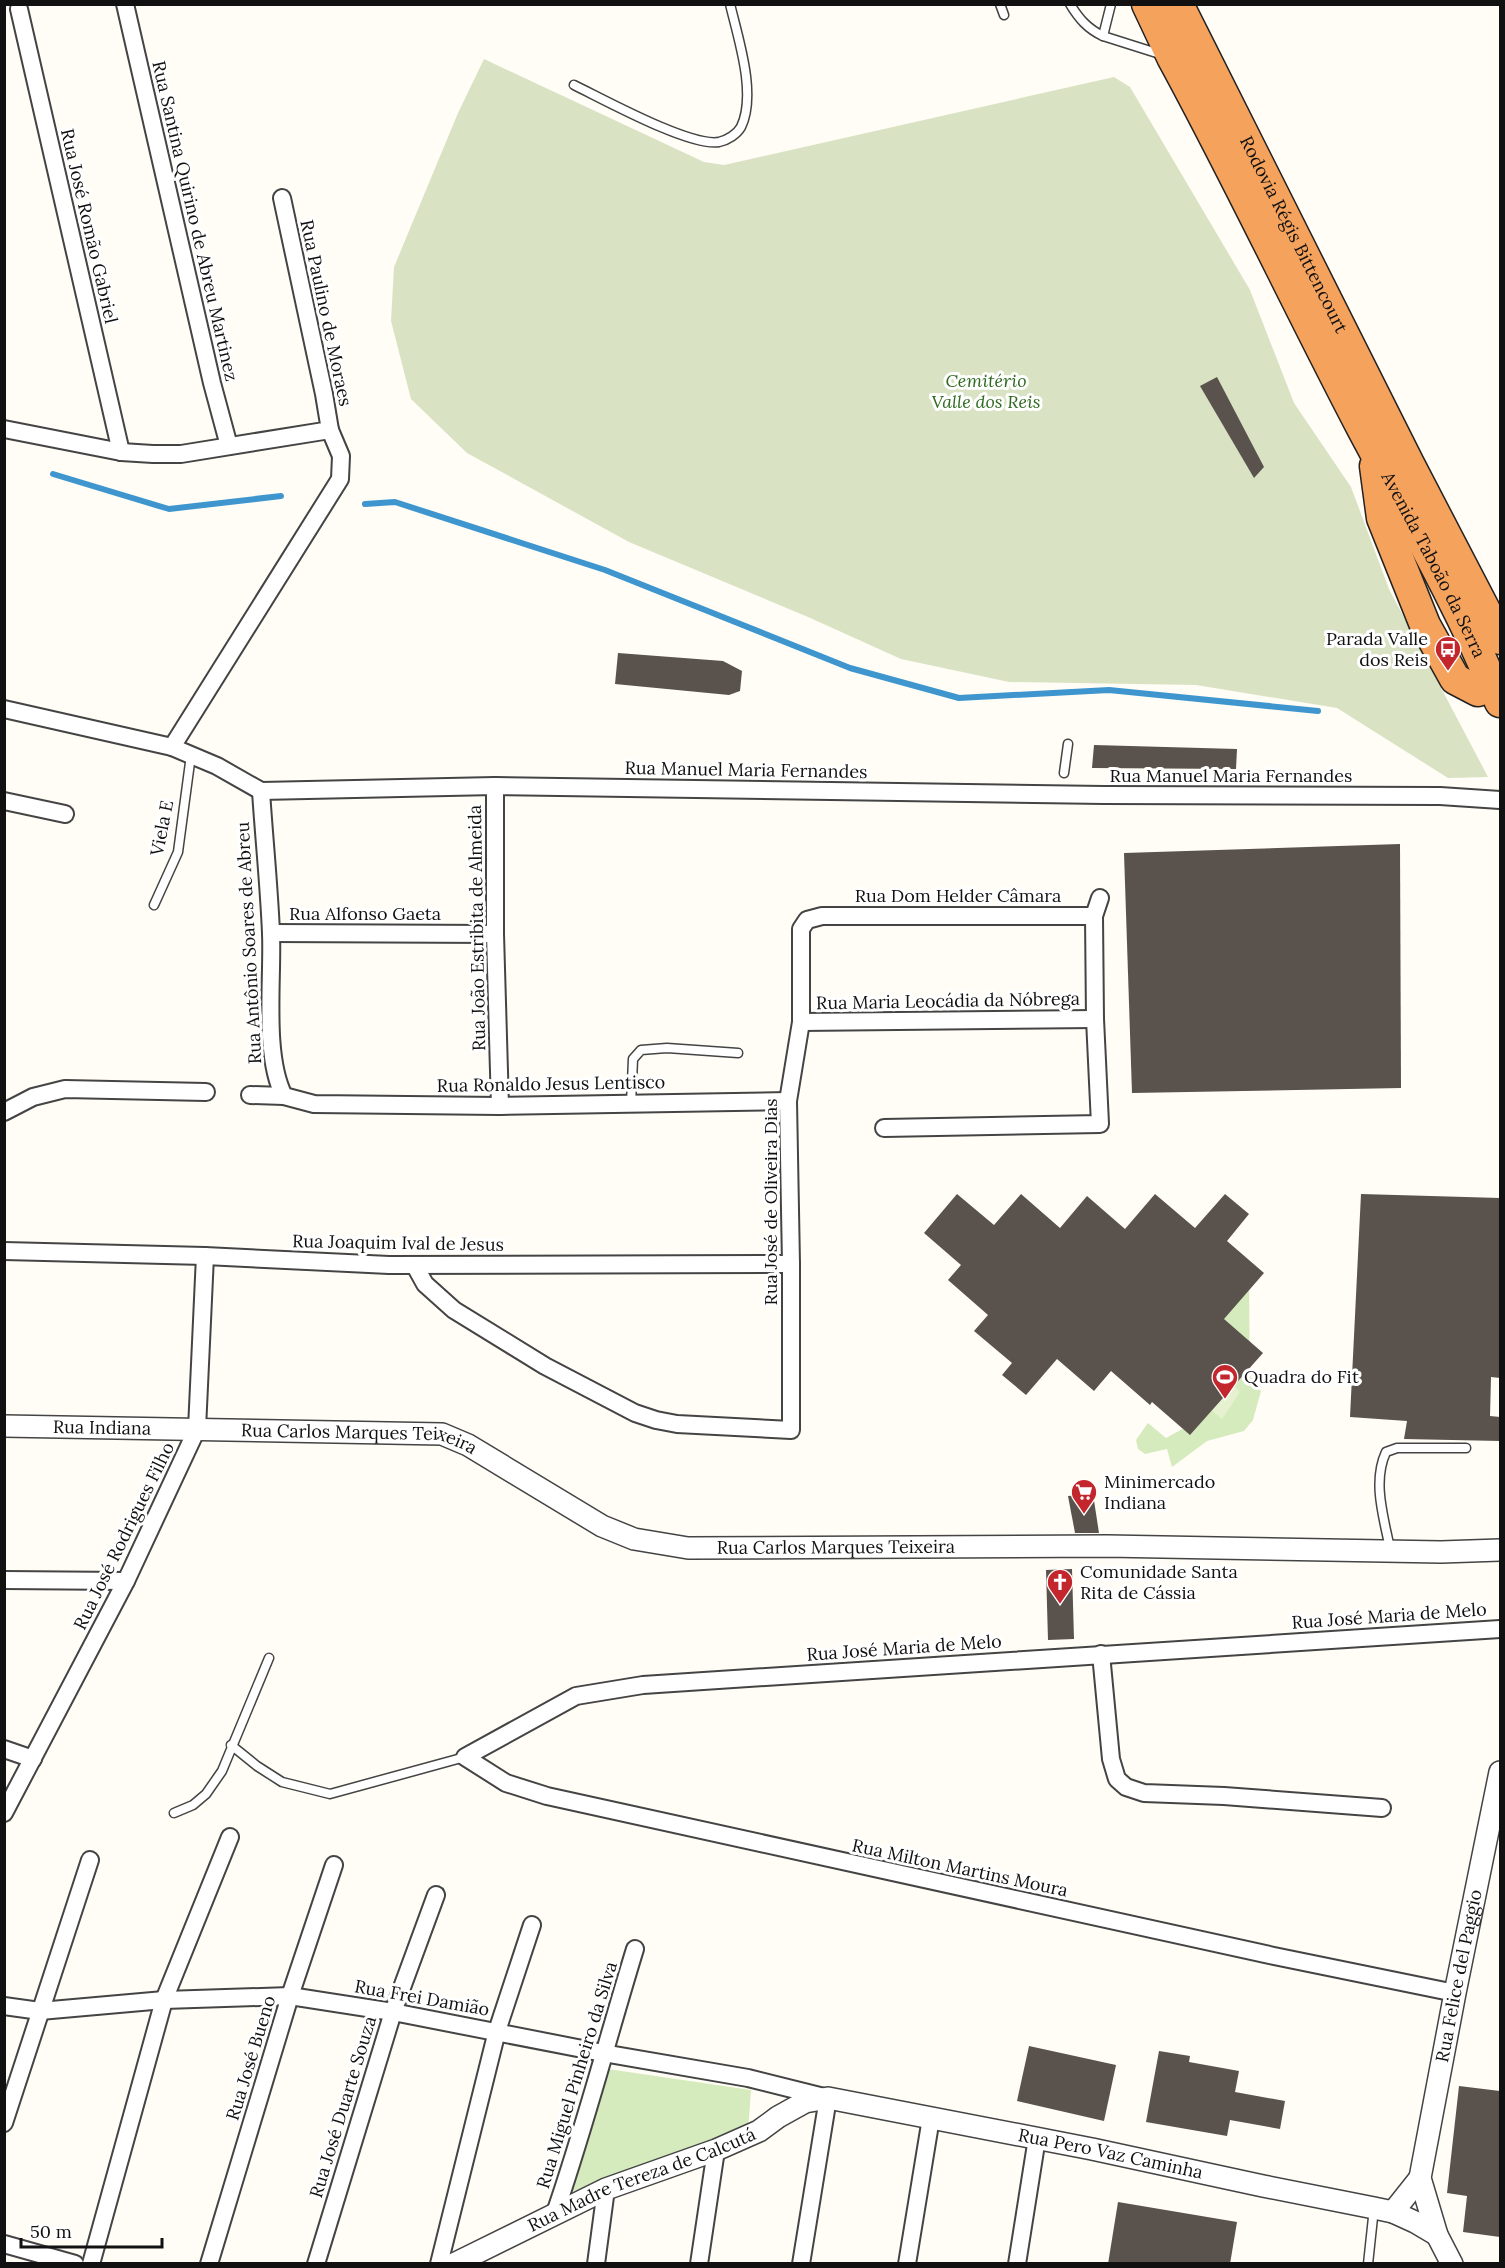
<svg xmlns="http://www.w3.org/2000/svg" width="1505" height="2268" font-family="Lora,serif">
<rect width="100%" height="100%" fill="#fffdf5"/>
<g fill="#d5ebbd">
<path d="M1249,1286L1250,1376L1261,1391L1253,1420L1244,1431L1207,1441L1172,1467L1167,1449L1145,1454L1138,1449L1136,1440L1148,1423L1166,1438L1186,1427L1209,1321Z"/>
<path d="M608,2069L751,2090L748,2132L570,2192Z"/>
</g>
<path fill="#d9e3c4" d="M484,59L704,162L724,165L1114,77L1130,87L1250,290L1294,403L1351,487L1389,589L1488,777L1448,778L1337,708L1196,685L1009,682L901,659L808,617L629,542L467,453L411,399L391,321L394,267L458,113Z"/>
<path fill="#e6f2cf" d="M1230,1382L1240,1392L1222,1419L1209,1408Z"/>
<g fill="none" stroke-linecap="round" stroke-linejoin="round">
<g stroke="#3f96cf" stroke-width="6">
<path d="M53,474L169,509L281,496"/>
<path d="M365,504L395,502L605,570L850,668L959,698L1109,690L1318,711"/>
</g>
</g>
<g fill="#5a524d">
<path d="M1217,377L1264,467L1254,478L1200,386Z"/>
<path d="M618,653L723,661L742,671L740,691L729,695L615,684Z"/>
<path d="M1094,745L1237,749L1236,769L1092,768Z"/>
<path d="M1400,844L1401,1088L1132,1093L1124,853Z"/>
<path d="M957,1194L994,1225L1021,1194L1060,1228L1087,1196L1125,1229L1155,1194L1195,1228L1225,1194L1249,1214L1227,1241L1264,1273L1224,1319L1263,1353L1190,1435L1152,1402L1150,1405L1111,1371L1094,1391L1057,1359L1026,1395L1002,1375L1012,1363L974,1331L988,1315L948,1280L961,1265L924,1233Z"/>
<path d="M1361,1194L1500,1198V1378L1491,1377L1490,1416L1500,1417V1441L1404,1439L1407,1421L1350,1417Z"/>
<path d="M1093,1494L1099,1533H1075L1068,1496Z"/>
<path d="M1072,1569L1074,1639L1048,1640L1046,1570Z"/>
<path d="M1029,2046L1116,2065L1104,2121L1017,2101Z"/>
<path d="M1159,2051L1190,2056L1189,2062L1239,2071L1235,2092L1285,2101L1280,2129L1230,2120L1227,2136L1146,2122Z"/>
<path d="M1459,2086L1500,2091V2237L1463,2232L1467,2196L1447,2193Z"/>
<path d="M1118,2202L1237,2222L1230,2264H1108Z"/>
</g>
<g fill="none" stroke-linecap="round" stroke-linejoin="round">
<g stroke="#444" stroke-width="11">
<g id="service">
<path d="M1000,4L1004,15"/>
<path d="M1070,4C1079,19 1088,29 1103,36"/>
<path d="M1111,4L1103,36L1163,55"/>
<path d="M574,85C603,99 690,147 719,142C728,140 737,134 741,127C757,94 738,38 730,4"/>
<path d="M1064,773L1068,744"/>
<path d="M154,905L178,852L191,755"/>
<path d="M631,1104L633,1059L641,1050L667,1048L738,1053"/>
<path d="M1390,1549C1384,1518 1372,1482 1386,1452L1397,1448H1466"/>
<path d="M231,1745L257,1766L282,1782L330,1794L465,1757"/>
<path d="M174,1813L193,1805L206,1794L222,1771L269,1658"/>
<path d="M1368,2264L1374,2208"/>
</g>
</g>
<g stroke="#444" stroke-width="20">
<g id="minor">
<path d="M125,4L212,383L229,446"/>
<path d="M19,9L121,452"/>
<path d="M4,429L121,452L153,454H181L330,430L324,394L282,198"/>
<path d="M4,709L172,747L217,766L261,791L495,786L1104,795L1440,796L1500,800"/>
<path d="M172,747L340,479L341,456L330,430"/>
<path d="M495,786V934L500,1106"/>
<path d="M261,791C264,838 269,885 271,933C273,979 263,1055 284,1096L314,1104L500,1106L788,1101"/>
<path d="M4,801L65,814"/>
<path d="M271,933L495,934"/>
<path d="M801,1022L1095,1019"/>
<path d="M250,1095L284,1096"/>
<path d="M4,1112L33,1097L65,1089L206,1092"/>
<path d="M884,1128L1100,1124L1095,1019L1094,916L1100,898"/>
<path d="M4,1251L205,1256L389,1265L791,1264"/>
<path d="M415,1266L425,1284L454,1310L545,1366L635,1413L656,1420L677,1424L791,1430V1264L788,1101L801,1022V929L807,920L822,916H1094"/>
<path d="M4,1580L126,1581"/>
<path d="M1101,1654L1111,1759L1117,1779L1126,1787L1144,1793L1224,1796L1382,1808"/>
<path d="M4,1749L33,1759"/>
<path d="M4,1813L126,1581L197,1429L205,1256"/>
<path d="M1455,1993L1274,1956L547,1796L506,1783L465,1757L576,1696L643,1685L1500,1629"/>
<path d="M4,2006L40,2011L164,2000L290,1996L393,2012L603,2053L748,2078L828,2098L801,2264"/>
<path d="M4,2123L90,1860"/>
<path d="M555,2213C585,2126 608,2037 635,1949"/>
<path d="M4,2244L75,2264"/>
<path d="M91,2264L164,2000L230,1837"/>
<path d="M209,2264L290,1996L334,1865"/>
<path d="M316,2264L393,2012L436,1895"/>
<path d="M439,2264L497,2031L532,1925"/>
<path d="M596,2264L606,2189"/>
<path d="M699,2264L716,2150"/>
<path d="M907,2264L931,2118"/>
<path d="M1017,2264L1037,2138"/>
</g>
</g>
<g stroke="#444" stroke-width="24">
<g id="tertiary">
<path id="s1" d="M4,1426L442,1434L468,1445L602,1526L634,1539L688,1548L1107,1546L1441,1552L1500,1550"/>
<path d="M1393,2212L1420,2178"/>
<path id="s2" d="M454,2264L606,2189L716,2150L759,2131L778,2117L805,2102L828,2098L1092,2149L1263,2186L1374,2208L1393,2212L1415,2222L1437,2235"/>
<path id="s3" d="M1452,2264L1437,2235L1420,2178L1455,1993L1500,1772"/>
</g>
</g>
<g stroke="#222" stroke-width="33">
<g id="motorway">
<path id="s4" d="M1147,4L1172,57C1239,180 1298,306 1363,430C1411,520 1461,608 1500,702"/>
<path id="s5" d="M1178,4L1409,464L1500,639"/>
<path d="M1375,466L1382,518L1425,625L1455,679L1478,691L1500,683"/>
</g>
</g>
<use href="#service" stroke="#fff" stroke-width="8"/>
<use href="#minor" stroke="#fff" stroke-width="16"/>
<use href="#tertiary" stroke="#fff" stroke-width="21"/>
<use href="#motorway" stroke="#f5a25d" stroke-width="30"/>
</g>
<defs>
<g id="bus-pin" transform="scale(1.35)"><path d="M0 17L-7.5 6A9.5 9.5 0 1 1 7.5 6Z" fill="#c4262e" stroke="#fff"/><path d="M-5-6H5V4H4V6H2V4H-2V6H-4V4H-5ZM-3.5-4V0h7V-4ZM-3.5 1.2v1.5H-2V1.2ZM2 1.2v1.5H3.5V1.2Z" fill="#fff"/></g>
<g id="stadium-pin" transform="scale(1.35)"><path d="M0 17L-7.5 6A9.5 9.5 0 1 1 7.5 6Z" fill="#c4262e" stroke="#fff"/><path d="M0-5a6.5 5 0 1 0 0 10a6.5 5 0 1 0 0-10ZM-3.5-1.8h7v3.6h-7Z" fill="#fff"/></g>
<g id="supermarket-pin" transform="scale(1.35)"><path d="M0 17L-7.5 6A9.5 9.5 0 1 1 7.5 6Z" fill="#c4262e" stroke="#fff"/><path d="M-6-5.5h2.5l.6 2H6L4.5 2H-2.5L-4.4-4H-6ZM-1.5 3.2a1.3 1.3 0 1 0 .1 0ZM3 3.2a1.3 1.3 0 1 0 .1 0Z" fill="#fff"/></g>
<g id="church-pin" transform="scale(1.35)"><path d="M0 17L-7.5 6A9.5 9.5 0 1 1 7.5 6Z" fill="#c4262e" stroke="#fff"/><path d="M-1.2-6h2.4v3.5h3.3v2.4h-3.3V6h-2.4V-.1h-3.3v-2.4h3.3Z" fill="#fff"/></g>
</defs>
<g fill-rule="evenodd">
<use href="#bus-pin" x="1448" y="649"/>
<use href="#stadium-pin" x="1225" y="1377"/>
<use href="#supermarket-pin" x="1084" y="1492"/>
<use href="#church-pin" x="1060" y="1582"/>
</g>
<g text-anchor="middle" stroke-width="6" stroke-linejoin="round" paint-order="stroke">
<g font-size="18" fill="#111" stroke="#fff">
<text transform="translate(195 221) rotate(77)" y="6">Rua Santina Quirino de Abreu Martinez</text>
<text transform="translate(89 226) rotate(77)" y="6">Rua José Romão Gabriel</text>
<text dy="6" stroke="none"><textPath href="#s5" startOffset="258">Rodovia Régis Bittencourt</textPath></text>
<text transform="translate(326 313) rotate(78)" y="6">Rua Paulino de Moraes</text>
<text dy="6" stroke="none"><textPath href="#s4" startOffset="630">Avenida Taboão da Serra</textPath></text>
<text transform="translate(746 770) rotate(1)" y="6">Rua Manuel Maria Fernandes</text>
<text x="1231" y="782">Rua Manuel Maria Fernandes</text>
<text transform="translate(162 828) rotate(-79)" y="6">Viela E</text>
<text x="958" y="902">Rua Dom Helder Câmara</text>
<text x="365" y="920">Rua Alfonso Gaeta</text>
<text transform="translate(477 928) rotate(-91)" y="6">Rua João Estribita de Almeida</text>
<text transform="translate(249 943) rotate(-93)" y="6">Rua Antônio Soares de Abreu</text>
<text transform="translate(948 1001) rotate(-1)" y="6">Rua Maria Leocádia da Nóbrega</text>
<text transform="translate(551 1084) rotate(-1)" y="6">Rua Ronaldo Jesus Lentisco</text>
<text transform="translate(771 1202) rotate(-90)" y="6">Rua José de Oliveira Dias</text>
<text transform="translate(398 1243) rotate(1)" y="6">Rua Joaquim Ival de Jesus</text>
<text dy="6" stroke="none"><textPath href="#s1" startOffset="98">Rua Indiana</textPath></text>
<text dy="6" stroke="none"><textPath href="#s1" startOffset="356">Rua Carlos Marques Teixeira</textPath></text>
<text transform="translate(124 1536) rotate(-64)" y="6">Rua José Rodrigues Filho</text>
<text dy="6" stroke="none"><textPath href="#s1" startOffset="860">Rua Carlos Marques Teixeira</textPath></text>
<text transform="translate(1389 1616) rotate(-4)" y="6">Rua José Maria de Melo</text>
<text transform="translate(904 1648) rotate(-4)" y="6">Rua José Maria de Melo</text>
<text transform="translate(960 1868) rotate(12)" y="6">Rua Milton Martins Moura</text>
<text dy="6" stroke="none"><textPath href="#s3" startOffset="298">Rua Felice del Paggio</textPath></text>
<text transform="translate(422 1998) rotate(10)" y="6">Rua Frei Damião</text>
<text transform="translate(251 2058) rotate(-73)" y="6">Rua José Bueno</text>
<text transform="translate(577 2075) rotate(-73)" y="6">Rua Miguel Pinheiro da Silva</text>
<text transform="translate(343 2107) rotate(-73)" y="6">Rua José Duarte Souza</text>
<text dy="6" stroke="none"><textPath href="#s2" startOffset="699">Rua Pero Vaz Caminha</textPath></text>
<text dy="6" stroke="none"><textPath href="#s2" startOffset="206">Rua Madre Tereza de Calcutá</textPath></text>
</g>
<g font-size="18" font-style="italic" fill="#2f6b1f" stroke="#fff">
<text x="986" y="387">Cemitério<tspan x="986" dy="21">Valle dos Reis</tspan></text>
</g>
<g font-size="18" fill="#111" stroke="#fff" text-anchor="start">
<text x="1428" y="645" text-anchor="end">Parada Valle<tspan x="1428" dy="21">dos Reis</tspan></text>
<text x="1244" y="1383">Quadra do Fit</text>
<text x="1104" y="1488">Minimercado<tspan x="1104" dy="21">Indiana</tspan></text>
<text x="1080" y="1578">Comunidade Santa<tspan x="1080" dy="21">Rita de Cássia</tspan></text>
</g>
</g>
<rect width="1505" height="2268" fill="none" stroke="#111111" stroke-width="12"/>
<path d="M21 2238v9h141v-9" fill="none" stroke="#111111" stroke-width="3"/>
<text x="30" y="2238" font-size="18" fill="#111111" stroke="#ffffff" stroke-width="4.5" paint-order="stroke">50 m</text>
</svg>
